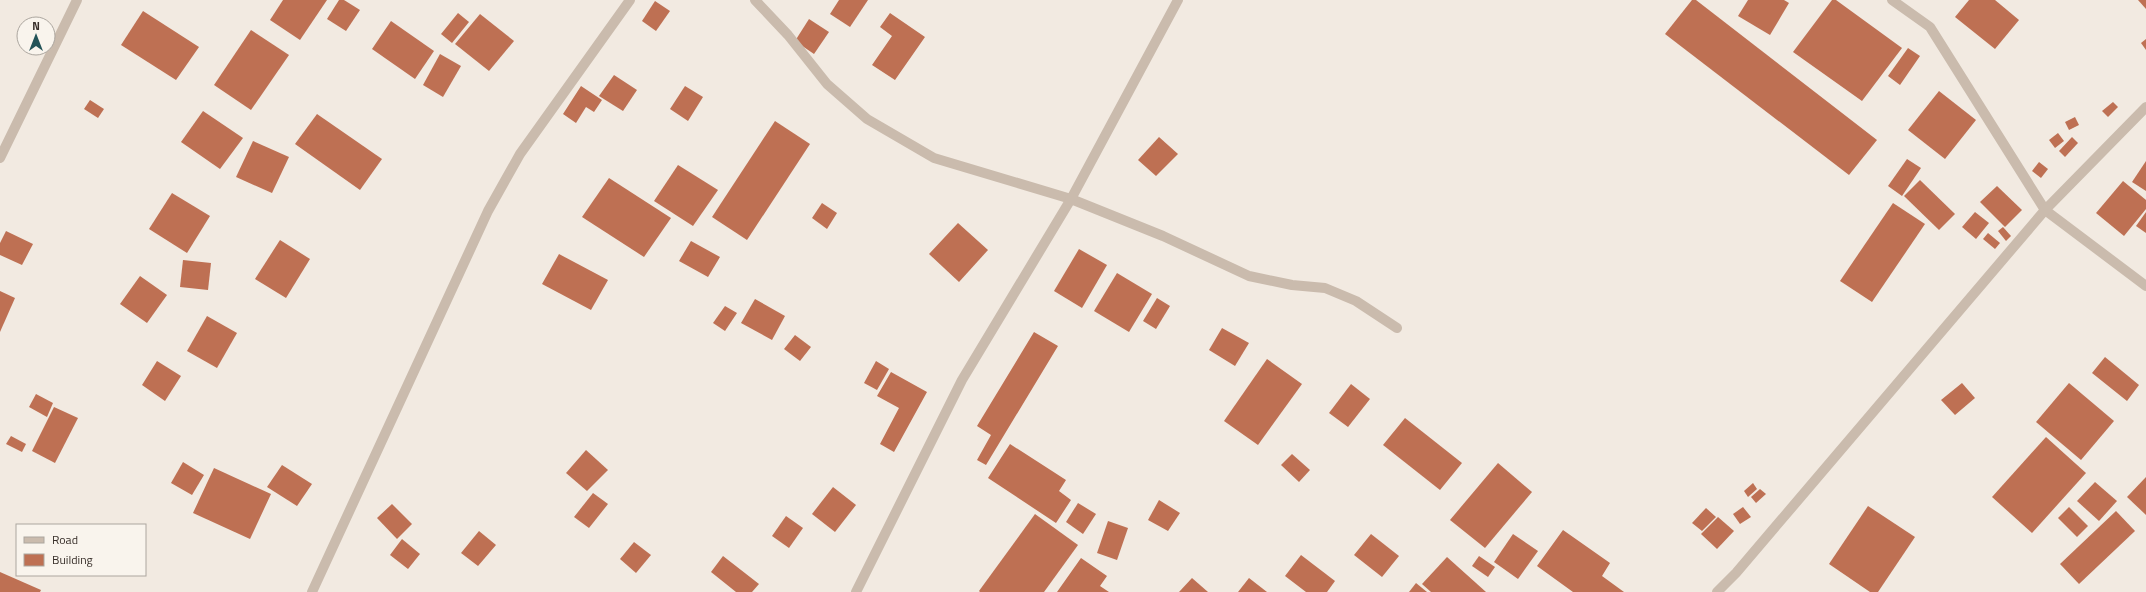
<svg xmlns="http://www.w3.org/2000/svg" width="2146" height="592" font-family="'Titillium Web',sans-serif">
<rect width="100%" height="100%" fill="#f2eae1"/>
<g fill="#be7053">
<path d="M283,0H327L300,40L270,20Z"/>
<path d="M339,0H344L360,10L346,31L327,19Z"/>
<path d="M839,0H868L850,27L830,14Z"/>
<path d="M1692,0H1696L1877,140L1849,175L1665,34Z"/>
<path d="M1748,0H1784L1789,3L1770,35L1738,16Z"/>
<path d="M1832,0H1836L1902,48L1862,101L1793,52Z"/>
<path d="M1969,0H1995L2019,20L1995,49L1955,17Z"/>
<path d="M2138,0H2146V9Z"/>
<path d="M655,1L670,11L656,31L642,21Z"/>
<path d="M143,11L199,47L176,80L121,45Z"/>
<path d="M458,13L469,22L452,43L441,34Z"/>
<path d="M890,13L925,37L895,80L872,65L892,36L880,27Z"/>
<path d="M480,14L514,41L489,71L455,44Z"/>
<path d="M809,19L829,32L814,54L795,41Z"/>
<path d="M391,21L434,51L415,79L372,49Z"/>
<path d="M251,30L289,55L251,110L214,85Z"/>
<path d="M2146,39V50L2141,43Z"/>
<path d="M1908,48L1920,56L1900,85L1888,76Z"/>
<path d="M440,54L461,66L443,97L423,85Z"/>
<path d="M614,75L637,90L623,111L599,96Z"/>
<path d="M581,86L602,100L594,112L586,107L576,123L563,114Z"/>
<path d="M685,86L703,97L688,121L670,109Z"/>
<path d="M1939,91L1976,120L1945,159L1908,130Z"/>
<path d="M90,100L104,109L98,118L84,109Z"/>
<path d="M2113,102L2118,107L2108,117L2102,111Z"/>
<path d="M203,111L243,138L220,169L181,142Z"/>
<path d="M317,114L382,159L360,190L295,144Z"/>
<path d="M2075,117L2079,125L2069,130L2065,122Z"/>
<path d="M775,121L810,144L747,240L712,217Z"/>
<path d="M2058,133L2064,141L2055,148L2049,140Z"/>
<path d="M1159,137L1178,154L1156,176L1138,160Z"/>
<path d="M2072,137L2078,143L2065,157L2059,151Z"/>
<path d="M253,141L289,157L272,193L236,177Z"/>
<path d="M1907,159L1921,168L1902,196L1888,186Z"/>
<path d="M2146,161V191L2132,182Z"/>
<path d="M2039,162L2048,169L2041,178L2032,171Z"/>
<path d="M678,165L718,190L693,226L654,201Z"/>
<path d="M609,178L671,218L644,257L582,217Z"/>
<path d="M1920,180L1955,214L1939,230L1904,196Z"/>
<path d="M2123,181L2146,200V209L2124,236L2096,213Z"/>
<path d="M1997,186L2022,210L2005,227L1980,202Z"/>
<path d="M172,193L210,216L187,253L149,229Z"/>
<path d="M822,203L837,213L827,229L812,218Z"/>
<path d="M1893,203L1925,224L1872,302L1840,281Z"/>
<path d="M1975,212L1989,223L1976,239L1962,227Z"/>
<path d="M2146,212V233L2136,226Z"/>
<path d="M958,223L988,250L959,282L929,254Z"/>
<path d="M2003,227L2011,236L2006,241L1998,231Z"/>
<path d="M6,231L33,244L22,265L0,255V243Z"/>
<path d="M1988,233L2000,243L1995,249L1983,239Z"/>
<path d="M280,240L310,259L286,298L255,279Z"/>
<path d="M691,241L720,257L708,277L679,261Z"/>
<path d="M1079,249L1107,265L1082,308L1054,291Z"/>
<path d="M559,254L608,280L591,310L542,284Z"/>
<path d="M183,260L211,263L208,290L180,287Z"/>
<path d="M1117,273L1152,294L1129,332L1094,311Z"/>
<path d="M140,276L167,295L147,323L120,304Z"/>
<path d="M0,291L15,298L0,332Z"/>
<path d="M1157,298L1170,306L1156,329L1143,321Z"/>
<path d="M755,299L785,316L772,340L741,323Z"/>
<path d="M725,306L737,313L725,331L713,323Z"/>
<path d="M207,316L237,333L217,368L187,351Z"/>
<path d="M1222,328L1249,343L1235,366L1209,350Z"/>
<path d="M1034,332L1058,346L986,465L977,460L991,435L977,426Z"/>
<path d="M795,335L811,347L800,361L784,349Z"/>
<path d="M2105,357L2139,385L2127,401L2092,373Z"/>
<path d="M1267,359L1302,384L1258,445L1224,421Z"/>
<path d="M157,361L181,376L165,401L142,385Z"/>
<path d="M876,361L889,369L877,390L864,383Z"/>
<path d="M891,372L927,392L894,452L880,444L899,408L877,396Z"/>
<path d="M1962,383L1975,398L1955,415L1941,400Z"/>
<path d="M2069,383L2114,421L2081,460L2036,422Z"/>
<path d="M1351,384L1370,399L1348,427L1329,413Z"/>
<path d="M36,394L53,403L47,417L29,407Z"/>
<path d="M54,407L78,418L55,463L32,451Z"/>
<path d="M1405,418L1462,463L1440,490L1383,445Z"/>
<path d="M11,436L26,444L22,452L6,444Z"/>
<path d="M2046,437L2086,473L2032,533L1992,497Z"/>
<path d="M1010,444L1066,480L1059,491L1071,500L1056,523L988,478Z"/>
<path d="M586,450L608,470L587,491L566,473Z"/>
<path d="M1292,454L1310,470L1299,482L1281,465Z"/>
<path d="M183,462L204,475L192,495L171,483Z"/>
<path d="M1498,463L1532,492L1485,548L1450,520Z"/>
<path d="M282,465L312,484L297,506L267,487Z"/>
<path d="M214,468L271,494L250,539L193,513Z"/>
<path d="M2146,477V515L2127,497Z"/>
<path d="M2095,482L2117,501L2099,521L2077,501Z"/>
<path d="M1753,483L1757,489L1748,497L1744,491Z"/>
<path d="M833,487L856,505L835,532L812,514Z"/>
<path d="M1760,489L1766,494L1756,503L1751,497Z"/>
<path d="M593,493L608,504L589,528L574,517Z"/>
<path d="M1159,500L1180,513L1168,531L1148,520Z"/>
<path d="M1078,503L1096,514L1083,534L1066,522Z"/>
<path d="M392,504L412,524L397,539L377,518Z"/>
<path d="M1868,506L1915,537L1878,592H1870L1829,564Z"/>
<path d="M1743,507L1751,517L1740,524L1733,514Z"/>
<path d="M2069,507L2088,526L2077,537L2058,518Z"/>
<path d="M1706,508L1716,517L1702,531L1692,523Z"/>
<path d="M2116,511L2135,531L2079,584L2060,564Z"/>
<path d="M1035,514L1078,545L1044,592H980L979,591Z"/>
<path d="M786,516L803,528L789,548L772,536Z"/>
<path d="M1718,517L1734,531L1717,549L1701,534Z"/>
<path d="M1108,521L1128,528L1117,560L1097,553Z"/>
<path d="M1563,530L1610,563L1602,576L1624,592H1573L1537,566Z"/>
<path d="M479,531L496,545L478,566L461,553Z"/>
<path d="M1371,534L1399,556L1382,577L1354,555Z"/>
<path d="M1513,534L1538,551L1518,579L1494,562Z"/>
<path d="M402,539L420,554L408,569L390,555Z"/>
<path d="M634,542L651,555L636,573L620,559Z"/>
<path d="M1301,555L1335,581L1327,592H1306L1285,576Z"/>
<path d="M723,556L759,584L752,592H736L711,572Z"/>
<path d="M1479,556L1495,567L1488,577L1472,566Z"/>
<path d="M1447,557L1486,592H1431L1422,584Z"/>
<path d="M1081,558L1107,576L1100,586L1109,592H1057Z"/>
<path d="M0,572L41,590L40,592H0Z"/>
<path d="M1192,578L1208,592H1179Z"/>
<path d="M1249,578L1267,592H1238Z"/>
<path d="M1416,583L1427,592H1409Z"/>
</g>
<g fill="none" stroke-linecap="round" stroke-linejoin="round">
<g stroke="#cabbad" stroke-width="10">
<path d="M755,0L788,35L827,84L867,119L934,158L1071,199L1163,236L1249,276L1292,285L1325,288L1356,301L1397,328"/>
<path d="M1892,0L1930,27L2045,210L2146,286"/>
<path d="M0,158L77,0"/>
<path d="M312,592L488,211L520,154L630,0"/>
<path d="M856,592L962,380L1071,199L1178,0"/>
<path d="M1717,592L1736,573L2045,210L2146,107"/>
</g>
</g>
<rect x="16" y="524" width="130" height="52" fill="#f9f4ed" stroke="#aca69f"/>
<rect x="24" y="537" width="20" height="6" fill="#cabbad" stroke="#aca69f"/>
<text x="52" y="544" font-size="12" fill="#39302b">Road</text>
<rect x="24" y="554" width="20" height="12" fill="#be7053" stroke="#aca69f"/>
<text x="52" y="564" font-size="12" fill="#39302b">Building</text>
<g transform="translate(36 36)"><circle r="19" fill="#f9f4ed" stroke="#aca69f"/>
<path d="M0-3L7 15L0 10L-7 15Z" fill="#235358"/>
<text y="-6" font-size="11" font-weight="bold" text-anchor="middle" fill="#39302b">N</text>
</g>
</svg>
